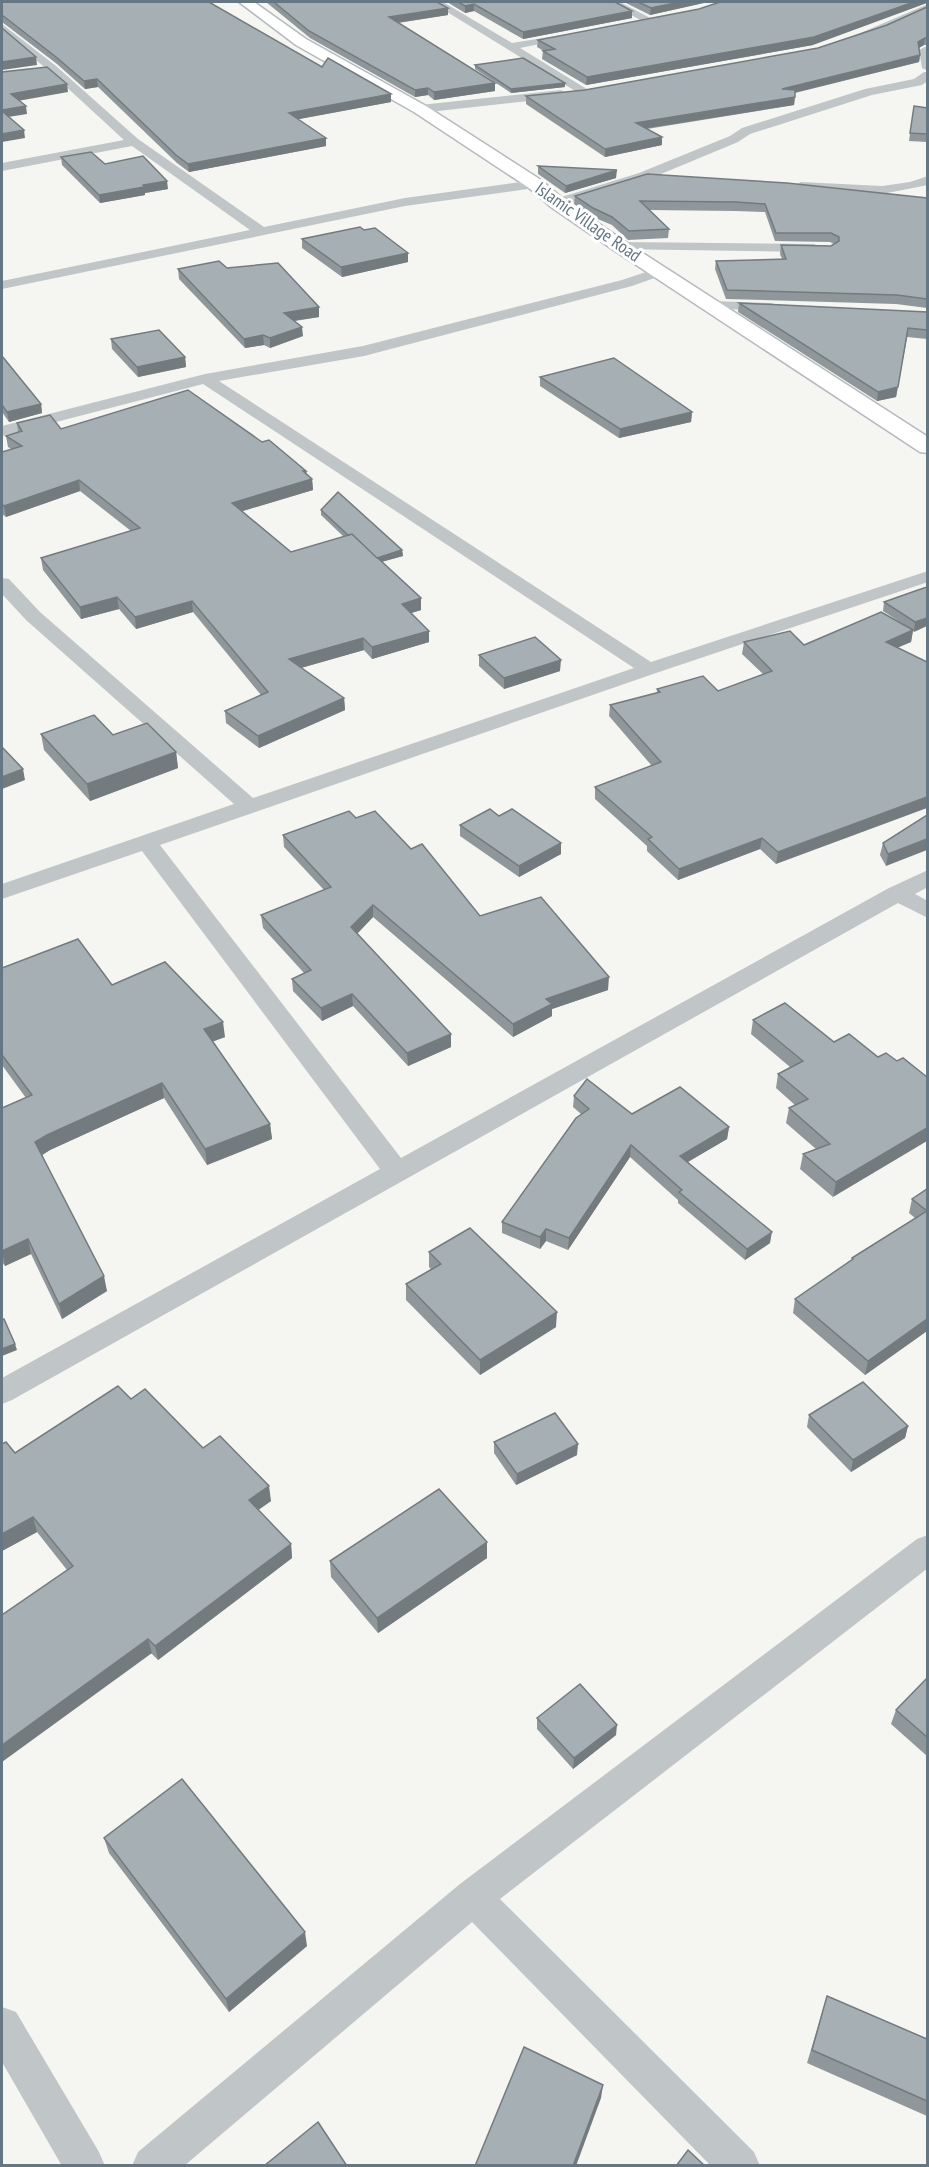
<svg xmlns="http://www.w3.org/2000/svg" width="929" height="2167" font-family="'PT Sans Narrow',sans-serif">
<rect width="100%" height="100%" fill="#f5f5f1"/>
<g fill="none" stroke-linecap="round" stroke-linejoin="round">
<g stroke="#b4babe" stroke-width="3">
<path id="secondary" d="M239,2H254L306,39L426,106L541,180L563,199L624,241L928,437V453L920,452L612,249L551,207L529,188L414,112L296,45Z"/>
</g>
<g fill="#c0c5c7" fill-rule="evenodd">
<path d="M431,2H443L512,43L574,33V37L520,48L590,91L588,94H580Z"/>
<path d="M608,2H620L654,20L648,23L644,22Z"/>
<path d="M928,4V11L866,37L862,38L856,35Z"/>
<path d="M2,24L56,66L138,139L264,227L405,198L535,180L542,184L535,188L405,206L2,289V281L250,230L132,146L2,171V163L124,140L48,70L2,32Z"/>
<path d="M925,47H928V71L922,68L919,50Z"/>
<path d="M924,72H928V81L922,85L872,95L750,134L738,142L649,179L557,207L550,203L552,200L639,173L730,136L742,128L865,89L914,79Z"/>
<path d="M561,90L567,94L565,97L420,113L414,109L420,105Z"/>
<path d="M928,176V185L882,194L801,190L794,186L801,182L882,186L910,182Z"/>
<path d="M620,242L814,244L821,248L814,252L615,249L613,246Z"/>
<path d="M658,268L663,269L665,272L663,275L632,286L364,356L219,381L651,662L928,571V582L656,673L160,845L401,1158L889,888L928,870V887L915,894L928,901V918L898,903L12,1400L2,1404V1378L380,1169L142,851L2,899V884L234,804L26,620L2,594V578L9,579L40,612L253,798L634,668L203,384L2,436V426L205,374L363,346L622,280Z"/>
<path d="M710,301L772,303L779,307L772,311L705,308L703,305Z"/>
<path d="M928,1535V1568L500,1899L754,2152L760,2166H711L472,1922L184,2166H132L138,2152L460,1884L917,1539Z"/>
<path d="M2,2007L16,2012L99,2152L105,2166H62L2,2062Z"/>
</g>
<use href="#secondary" fill="#fff" fill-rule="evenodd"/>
</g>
<g fill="#8f979b">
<path d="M2,2L322,67L391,102L298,119L326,146L189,172L177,163L98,87L85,89L57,64L2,22Z"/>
<path d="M266,2H437L448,15L398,23L495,83V91L434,100L428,95L415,97L310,38Z"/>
<path d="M447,2H615L632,18L523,39L474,11L465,13Z"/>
<path d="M624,2H708L650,15Z"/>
<path d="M927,7V45H924L919,48L920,55L919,62L795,93L794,105L647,129L662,145L605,157L526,104V96L585,90L818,48L887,25Z"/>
<path d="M538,40L813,45L586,85L542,59L543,51H544L537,47Z"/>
<path d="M475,65L565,83V87L511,93L475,69Z"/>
<path d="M914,106L927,108V142L909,141Z"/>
<path d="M61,157L105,164L168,189L145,193V195L100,203L62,165Z"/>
<path d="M538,166L616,178L565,193L538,174Z"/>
<path d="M575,196L927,198V308L896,304L726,299L715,269L716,261L782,259L780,254L781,245L831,246L834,244L830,242L775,241L765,212L736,211L649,210L669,229L668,238L628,240L612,225L593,217L574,204Z"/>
<path d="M364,230L408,253V262L342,277L302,248V239Z"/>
<path d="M227,268L319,317L295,321L303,336L270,348L264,345L245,348L179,279L178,269Z"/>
<path d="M739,303L927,312V339L907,337L896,397L877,401L738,312Z"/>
<path d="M111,339L185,357L186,367L138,377L112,349Z"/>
<path d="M2,356L41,404L42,413L9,422L2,412Z"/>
<path d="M540,377L692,412L691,422L619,438L540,386Z"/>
<path d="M17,423L61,429L262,442L306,471L307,474L312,479L313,490L242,511L291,552L344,537L321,515V510L402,550L403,556L381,562L421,598V610L411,613L429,642L372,659L364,650L301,668L344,698L345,710L259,748L226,723L225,711L261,695L193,612L136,629L119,609L81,619L43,570L41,558L131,531L80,491L6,517L2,514V452L11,449L8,447L6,436L18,432Z"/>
<path d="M927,587L914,632L913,631L911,642L898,647L776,864L760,849L678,880L647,851V846L595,799V787L652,766L609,716L610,705L657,693V689L718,691L763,674L742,654L744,642L804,645L903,624L883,611L884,602Z"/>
<path d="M479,655L560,671L504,689L479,666Z"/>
<path d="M41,734L113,735L176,752L178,768L90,801L44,750Z"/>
<path d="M927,815L886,866L880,855L883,843Z"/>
<path d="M499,816L561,854L519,877L460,836V825Z"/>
<path d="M356,818L411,849L480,916L608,990L552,1009V1016L513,1037L373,917L357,934L451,1047L408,1066L353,1006L322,1021L293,991L292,979L304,973L263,928L261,915L324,890L284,847L283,835Z"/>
<path d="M2,968L112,985L225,1037L212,1042L270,1124L272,1139L207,1165L164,1098L50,1150L42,1155L107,1291L62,1319L31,1254L5,1266L2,1262V1108L26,1098L2,1065Z"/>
<path d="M753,1020L834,1042L878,1057L833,1197L800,1169L803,1154L816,1149L786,1123L789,1108L795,1105L776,1088L778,1074L790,1067L751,1034Z"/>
<path d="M574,1096L632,1114L729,1127L727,1139L688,1162L770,1243L745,1260L678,1203V1200L630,1157L568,1250L546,1241L540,1249L502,1233V1222L581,1114L573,1107Z"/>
<path d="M927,1189V1331L865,1375L793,1313L795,1299L851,1261L852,1258L915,1218L909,1213L912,1199Z"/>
<path d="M429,1252L556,1327L480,1375L406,1300V1284L431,1269L429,1267Z"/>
<path d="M131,1399L203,1448L271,1501L258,1510L291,1544L292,1558L158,1660L67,1570L37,1532L2,1551V1444L15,1453Z"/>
<path d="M809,1415L908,1426L905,1438L851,1472L807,1427Z"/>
<path d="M494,1442L577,1455L516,1485L494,1453Z"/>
<path d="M487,1542V1558L378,1633L331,1577L330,1561Z"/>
<path d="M927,1678V1756L891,1724L896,1710Z"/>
<path d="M537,1718L616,1735L573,1769L537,1729Z"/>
<path d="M104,1838L307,1946L229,2012L109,1853Z"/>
<path d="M827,1996L927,2039V2116L807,2063Z"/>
</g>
<g fill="#747b7e">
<path d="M680,2H708L650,15L651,8Z"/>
<path d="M914,2H927V3L813,45L586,85L587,77Z"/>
<path d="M474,4V11L465,13V6Z"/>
<path d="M448,8V15L389,24V17Z"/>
<path d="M632,11V18L523,39V32Z"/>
<path d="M925,38L924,45L917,49L918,42Z"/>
<path d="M920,55L919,62L781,96L782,89Z"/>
<path d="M36,57L37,65L2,70V71V62Z"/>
<path d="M97,79L98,87L85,89L84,81Z"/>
<path d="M495,83V91L434,100V92Z"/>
<path d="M565,83V87L511,93V89Z"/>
<path d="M67,84L68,92L12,102L11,94Z"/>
<path d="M428,88V95L415,97V90Z"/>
<path d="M391,94V102L289,121V113Z"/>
<path d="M795,97L794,105L635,130L636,123Z"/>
<path d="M26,106L27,114L2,118V110Z"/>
<path d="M24,130L25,138L2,142V134Z"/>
<path d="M662,137V145L605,157V149Z"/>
<path d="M326,138V146L189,172L188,164Z"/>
<path d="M617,170L616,178L565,193L566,186Z"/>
<path d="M167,181L168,189L145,193V195L100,203L99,195L143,185Z"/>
<path d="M408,253V262L342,277L341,267Z"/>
<path d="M319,307V317L285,322L284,313Z"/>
<path d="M302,327L303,336L270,348V338Z"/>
<path d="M263,335L264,345L245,348L244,339Z"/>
<path d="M907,337L896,397L877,401L878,392Z"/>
<path d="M185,357L186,367L138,377L137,367Z"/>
<path d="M41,404L42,413L9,422L7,412Z"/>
<path d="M692,412L691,422L619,438L620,429Z"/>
<path d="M303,471H306L307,480L312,479L313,490L233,514L232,503Z"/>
<path d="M79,480L80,491L6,517L4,506Z"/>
<path d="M402,550L403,556L374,564V559Z"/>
<path d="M117,597L119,609L81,619L80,607Z"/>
<path d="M421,598V610L402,616V604Z"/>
<path d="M192,601L193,612L136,629L135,617Z"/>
<path d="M927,618V626L914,632L915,622Z"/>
<path d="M913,630L911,642L885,653L886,642Z"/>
<path d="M429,631V642L372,659V647Z"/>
<path d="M363,638L364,650L290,671L289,659Z"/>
<path d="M561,660L560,671L504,689V678Z"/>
<path d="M344,698L345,710L259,748L258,736Z"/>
<path d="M176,752L178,768L90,801L87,784Z"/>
<path d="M23,769L25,780L2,789V777Z"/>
<path d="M927,797V808L776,864L778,852Z"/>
<path d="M762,838L760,849L678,880L679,869Z"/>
<path d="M927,839V850L886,866L888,854Z"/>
<path d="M561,843V854L519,877V866Z"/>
<path d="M373,905V917L352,939L351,927Z"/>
<path d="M609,977L608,990L552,1009V1016L513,1037V1024L546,999Z"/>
<path d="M352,994L353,1006L322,1021L321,1008Z"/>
<path d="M223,1022L225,1037L205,1044L204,1029Z"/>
<path d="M451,1034V1047L408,1066L407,1053Z"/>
<path d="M162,1083L164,1098L50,1150L39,1157L35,1142L47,1135Z"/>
<path d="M270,1124L272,1139L207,1165L205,1149Z"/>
<path d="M729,1127L727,1139L679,1167L680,1156Z"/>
<path d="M927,1128V1141L833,1197L836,1182Z"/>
<path d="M631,1145L630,1157L568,1250L569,1238Z"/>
<path d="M546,1229V1241L540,1249V1237Z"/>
<path d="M772,1232L770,1243L745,1260L747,1249Z"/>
<path d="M28,1239L31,1254L5,1266L2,1251Z"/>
<path d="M104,1276L107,1291L62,1319L59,1304Z"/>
<path d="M557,1312L556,1327L480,1375V1360Z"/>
<path d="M927,1319V1331L865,1375L868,1361Z"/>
<path d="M15,1344L17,1350L2,1356V1349Z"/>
<path d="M908,1426L905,1438L851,1472L853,1460Z"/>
<path d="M578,1444L577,1455L516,1485L517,1474Z"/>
<path d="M269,1486L271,1501L251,1515L249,1500Z"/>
<path d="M33,1517L37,1532L2,1551V1534Z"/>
<path d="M487,1542V1558L378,1633L377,1618Z"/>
<path d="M291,1544L292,1558L158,1660L155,1646Z"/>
<path d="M148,1639L152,1653L2,1762V1745Z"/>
<path d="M617,1725L616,1735L573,1769L574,1758Z"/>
<path d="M305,1932L307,1946L229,2012L226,1999Z"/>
<path d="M603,2085L601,2098L576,2166H573Z"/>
</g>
<g fill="#a6b0b4" stroke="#747b7e" stroke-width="1.5">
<path d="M2,2H209L322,67L328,58L391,94L289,113L326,138L188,164L176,155L97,79L84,81L56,57L2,15Z"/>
<path d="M274,2H437L448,8L389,17L495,83L434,92L428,88L415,90L309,31Z"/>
<path d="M458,2H615L632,11L523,32L474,4L465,6Z"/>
<path d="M638,2H680L651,8Z"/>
<path d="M720,2H914L814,37L587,77L543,51L555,49L538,40L699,9Z"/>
<path d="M927,7V38H925L918,42L920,55L782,89L795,90V97L636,123L662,137L605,149L526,96L585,90L818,48L887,25Z"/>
<path d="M2,28L36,57L2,62Z"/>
<path d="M523,58L565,83L511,89L475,65Z"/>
<path d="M47,67L67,84L11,94L26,106L2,110V72Z"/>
<path d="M914,106L927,108V134L910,133Z"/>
<path d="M2,111L24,130L2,134Z"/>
<path d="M91,152L105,164L143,156L167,181L143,185L144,187L99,195L61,157Z"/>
<path d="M538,166L617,170L566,186Z"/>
<path d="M647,174L787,183L927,198V299L897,295L727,290L716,261L786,259L781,245L831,246L839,241V237L831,233H776L765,204L737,202L640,201L669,229L629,231L612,217L593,208L575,196Z"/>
<path d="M360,227L364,230L375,228L408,253L341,267L302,239Z"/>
<path d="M219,261L227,268L278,263L319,307L284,313L302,327L270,338L263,335L244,339L178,269Z"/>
<path d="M739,303L927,312V330L908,328L898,387L878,392Z"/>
<path d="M159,330L185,357L137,367L111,339Z"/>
<path d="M2,356L41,404L7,412L2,405Z"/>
<path d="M614,358L692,412L620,429L540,377Z"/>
<path d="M188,390L262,442L269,440L306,471H303L312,479L232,503L291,552L352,534L421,598L402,604L429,631L372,647L363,638L289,659L344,698L258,736L225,711L268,692L192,601L135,617L117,597L80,607L41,558L140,528L79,480L4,506L2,504V452L22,446L6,436L22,431L17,423L50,415L61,429Z"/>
<path d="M338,492L402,550L377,558L352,534L348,535L321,510Z"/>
<path d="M927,587V618L915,622L884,602L918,590Z"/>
<path d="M881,612L913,630L886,642L927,662V797L778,852L762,838L679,869L648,839L652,837L595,787L661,762L610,705L660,692L657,689L703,676L718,691L772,671L744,642L790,631L804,645Z"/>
<path d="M535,637L561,660L504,678L479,655Z"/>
<path d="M94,715L113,735L147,723L176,752L87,784L41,734Z"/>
<path d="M2,747L23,769L2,777Z"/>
<path d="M490,809L499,816L512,809L561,843L519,866L460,825Z"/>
<path d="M349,811L356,818L375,811L411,849L422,844L480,916L541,897L609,977L546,999L552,1004L513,1024L373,905L351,927L451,1034L407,1053L352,994L321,1008L292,979L311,970L261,915L331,887L283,835Z"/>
<path d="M927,815V839L888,854L883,843Z"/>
<path d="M78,939L112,985L165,962L223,1022L204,1029L270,1124L205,1149L162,1083L47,1135L35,1142L104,1276L59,1304L28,1239L2,1251V1108L32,1095L2,1055V968Z"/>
<path d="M785,1003L834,1042L849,1034L878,1057L886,1053L897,1061L903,1058L927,1077V1128L836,1182L803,1154L830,1144L789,1108L808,1099L778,1074L803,1061L753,1020Z"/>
<path d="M587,1079L632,1114L680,1087L729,1127L680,1156L772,1232L747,1249L679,1192L682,1190L631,1145L569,1238L546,1229L540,1237L502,1222L576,1118L589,1109L574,1096Z"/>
<path d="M927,1189V1319L868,1361L795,1299L853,1259L852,1258L927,1211L912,1199Z"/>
<path d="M470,1228L557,1312L480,1360L406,1284L441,1264L429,1252Z"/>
<path d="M4,1319L15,1344L2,1349V1320Z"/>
<path d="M863,1382L908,1426L853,1460L809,1415Z"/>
<path d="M118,1386L131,1399L145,1389L203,1448L220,1436L269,1486L249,1500L291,1544L155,1646L148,1639L2,1745V1615L73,1566L33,1517L2,1534V1444L6,1442L15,1453Z"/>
<path d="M555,1413L578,1444L517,1474L494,1442Z"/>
<path d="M439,1489L487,1542L377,1618L330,1561Z"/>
<path d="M927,1678V1737L896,1710Z"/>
<path d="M580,1684L617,1725L574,1758L537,1718Z"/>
<path d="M182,1779L305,1932L226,1999L104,1838Z"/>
<path d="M827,1996L927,2039V2101L812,2050Z"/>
<path d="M524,2047L603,2085L573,2166H475Z"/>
<path d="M318,2122L347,2166H264Z"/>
<path d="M688,2150L705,2166H676Z"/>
</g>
<g text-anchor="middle" stroke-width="6" stroke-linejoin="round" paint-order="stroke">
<g font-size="18" fill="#647782" stroke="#fff">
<text transform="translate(588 222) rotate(35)" y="6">Islamic Village Road</text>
</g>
</g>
<rect width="929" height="2167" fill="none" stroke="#647782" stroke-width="6"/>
</svg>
